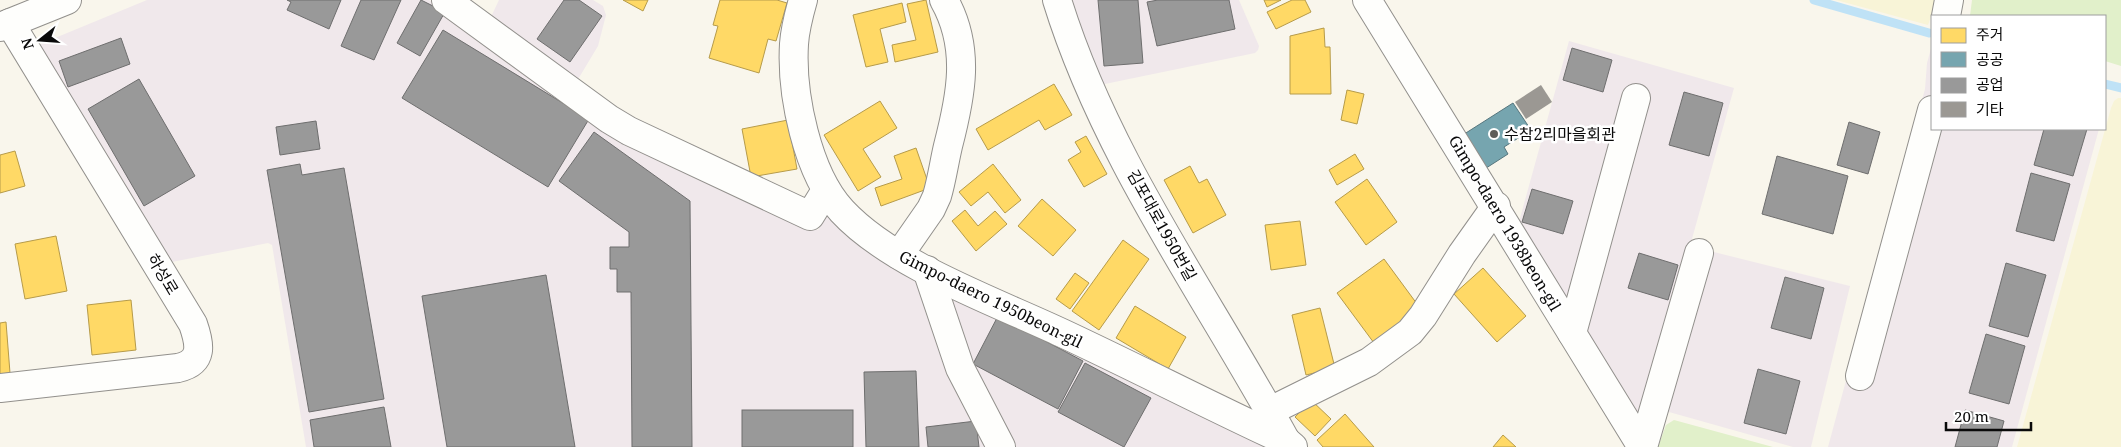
<svg xmlns="http://www.w3.org/2000/svg" width="2121" height="447" font-family="'Noto Serif','Noto Sans KR',serif">
<rect width="100%" height="100%" fill="#f9f6ec"/>
<g fill="#f0e8eb">
<path d="M147,0H429L734,191L818,230L827,216L832,215L1272,447H306L272,245L268,243L172,262L168,260L38,45Z"/>
<path d="M499,0H593L603,6L606,15L598,46L574,86L489,21Z"/>
<path d="M1067,0H1239L1259,46L1258,50L1255,53L1100,85Z"/>
<path d="M1569,41L1734,88L1690,246L1850,286L1811,447H1793L1669,412L1660,425L1651,447L1517,229Z"/>
<path d="M1932,45V129H2099L2012,447H1828L1925,89L1927,63Z"/>
</g>
<g fill="#f8f4d7">
<path d="M1836,0H1937L1928,25Z"/>
<path d="M2118,98H2121V447H2017L2111,108L2114,101Z"/>
</g>
<g fill="#e1f0ca">
<path d="M1972,0H2121V66L2105,61V16H1970Z"/>
<path d="M1674,420L1773,447H1658L1666,425Z"/>
</g>
<g fill="#ffd966" stroke="#b69b4a">
<path d="M623,0H648L643,11Z"/>
<path d="M720,0H777L787,3L776,41L768,39L759,73L709,58L718,26L713,25Z"/>
<path d="M926,0L938,52L895,62L892,45L916,40L907,4Z"/>
<path d="M1264,0H1281L1267,7Z"/>
<path d="M1292,0H1305L1311,12L1276,29L1267,12Z"/>
<path d="M902,3L906,22L880,29L888,62L866,67L853,15Z"/>
<path d="M1324,28L1325,47H1330L1331,94H1290V36Z"/>
<path d="M1054,84L1072,115L1045,130L1039,120L988,150L976,129Z"/>
<path d="M1347,90L1364,94L1357,124L1341,120Z"/>
<path d="M880,101L897,128L863,149L881,177L858,191L824,135Z"/>
<path d="M788,120L797,169L751,177L742,129Z"/>
<path d="M1086,136L1107,174L1084,187L1068,160L1081,152L1075,142Z"/>
<path d="M916,148L930,188L881,206L875,188L902,179L894,156Z"/>
<path d="M15,151L25,186L0,193V155Z"/>
<path d="M1355,154L1364,169L1337,185L1329,170Z"/>
<path d="M993,164L1021,200L1005,213L988,192L971,206L959,192Z"/>
<path d="M1190,166L1199,183L1207,179L1226,215L1193,233L1164,180Z"/>
<path d="M1367,179L1397,222L1366,245L1335,202Z"/>
<path d="M1042,199L1076,230L1053,256L1018,226Z"/>
<path d="M965,210L978,226L995,211L1007,224L976,251L952,221Z"/>
<path d="M1300,221L1306,265L1271,270L1265,225Z"/>
<path d="M56,236L67,291L25,299L15,244Z"/>
<path d="M1123,240L1149,259L1099,330L1072,311Z"/>
<path d="M1384,259L1420,308L1374,343L1337,293Z"/>
<path d="M1483,268L1526,316L1497,342L1454,294Z"/>
<path d="M1075,273L1089,283L1070,309L1056,299Z"/>
<path d="M131,300L136,350L92,355L87,305Z"/>
<path d="M1135,306L1186,337L1168,369L1116,338Z"/>
<path d="M1320,308L1335,368L1306,375L1292,315Z"/>
<path d="M6,322L10,373L0,374V323Z"/>
<path d="M1311,400L1331,419L1315,436L1295,417Z"/>
<path d="M1345,414L1374,447H1323L1317,440Z"/>
<path d="M1503,435L1516,447H1493Z"/>
</g>
<path fill="#76a5af" stroke="#56767e" d="M1513,103L1531,130L1504,147L1508,154L1480,172L1458,138Z"/>
<g fill="#999" stroke="#6e6e6e">
<path d="M287,0H341L329,29L287,10L291,2Z"/>
<path d="M361,0H401L374,60L341,46Z"/>
<path d="M421,0L445,12L420,56L397,43Z"/>
<path d="M564,0H579L602,16L570,62L537,39Z"/>
<path d="M1098,0H1138L1143,63L1104,66Z"/>
<path d="M1158,0H1229L1235,29L1157,46L1147,2Z"/>
<path d="M443,30L589,119L548,187L402,98Z"/>
<path d="M121,38L130,64L68,87L59,61Z"/>
<path d="M1572,48L1612,60L1603,92L1563,80Z"/>
<path d="M139,79L195,176L144,206L88,109Z"/>
<path d="M1684,92L1723,103L1709,156L1669,145Z"/>
<path d="M316,121L320,149L280,155L276,127Z"/>
<path d="M1849,122L1880,132L1868,174L1837,165Z"/>
<path d="M2044,129H2087L2073,176L2034,165Z"/>
<path d="M594,132L690,201L692,447H632L631,292H617V269H610V247H629V232L559,181Z"/>
<path d="M1777,156L1848,176L1833,234L1762,214Z"/>
<path d="M300,164L302,175L344,168L384,399L309,412L267,170Z"/>
<path d="M2031,173L2070,184L2054,241L2016,231Z"/>
<path d="M1532,189L1573,201L1563,234L1522,222Z"/>
<path d="M1639,253L1678,265L1668,300L1628,288Z"/>
<path d="M2006,263L2046,275L2028,337L1989,326Z"/>
<path d="M546,275L575,447H447L422,296Z"/>
<path d="M1785,277L1824,288L1811,339L1771,328Z"/>
<path d="M998,316L1083,361L1058,409L973,364Z"/>
<path d="M1986,334L2025,346L2009,404L1969,393Z"/>
<path d="M1085,363L1151,398L1124,447L1058,412Z"/>
<path d="M1758,369L1800,381L1786,434L1744,423Z"/>
<path d="M916,371L919,447H866L864,372Z"/>
<path d="M384,407L391,447H314L310,420Z"/>
<rect x="742" y="410" width="111" height="37"/>
<path d="M1965,410L2004,421L1997,447H1955Z"/>
<path d="M976,421L979,447H928L926,427Z"/>
</g>
<g fill="none" stroke-linecap="round" stroke-linejoin="round">
<g stroke="#bfe2f6" stroke-width="9">
<path d="M1814,0L1929,33"/>
<path d="M2105,84L2121,88"/>
</g>
</g>
<path fill="#9b9893" d="M1541,85L1552,102L1526,119L1515,102Z"/>
<g fill="none" stroke-linecap="round" stroke-linejoin="round">
<g stroke="#92908c" stroke-width="30">
<g id="minor">
<path d="M446,0L609,119L629,131L810,216L826,190"/>
<path d="M803,0C799,14 795,29 794,44C791,94 807,173 842,211C892,265 994,301 1062,333C1137,368 1210,406 1286,441L1293,447"/>
<path d="M1057,0C1106,159 1207,296 1286,441"/>
<path d="M1367,0L1642,447"/>
<path d="M1946,16L1949,0"/>
<path d="M0,27L67,0"/>
<path d="M899,255L931,209L937,196C942,179 944,163 948,146C961,96 971,48 944,0"/>
<path d="M927,270L960,368L1001,447"/>
<path d="M1572,333L1636,98"/>
<path d="M1860,376L1932,110"/>
<path d="M0,388L178,368C204,362 200,344 193,324L10,23"/>
<path d="M1270,411L1369,362L1410,332L1423,316L1462,254L1496,206"/>
<path d="M1643,447L1699,253"/>
</g>
</g>
<use href="#minor" stroke="#fefefc" stroke-width="28"/>
</g>
<circle fill="#5e5d59" stroke="#fff" stroke-width="2" cx="1494" cy="134" r="5"/>
<g text-anchor="middle" stroke-width="5" stroke-linejoin="round" paint-order="stroke">
<g font-size="16" fill="#0a0a0a" stroke="#fff" text-anchor="start">
<text x="1504" y="140">수참2리마을회관</text>
</g>
<g font-size="16" fill="#0a0a0a" stroke="#fff">
<text transform="translate(1505 223) rotate(59)" y="6">Gimpo-daero 1938beon-gil</text>
<text transform="translate(1162 225) rotate(61)" y="6">김포대로1950번길</text>
<text transform="translate(163 274) rotate(59)" y="6">하성로</text>
<text transform="translate(991 299) rotate(26)" y="6">Gimpo-daero 1950beon-gil</text>
</g>
</g>
<rect x="1931" y="15" width="175" height="115" fill="#ffffff" stroke="#9d9d9d"/>
<rect x="1941" y="28" width="25" height="15" fill="#ffd966" stroke="#9d9d9d"/>
<text x="1976" y="40" font-size="15" fill="#0a0a0a">주거</text>
<rect x="1941" y="52" width="25" height="15" fill="#76a5af" stroke="#9d9d9d"/>
<text x="1976" y="65" font-size="15" fill="#0a0a0a">공공</text>
<rect x="1941" y="78" width="25" height="15" fill="#999999" stroke="#9d9d9d"/>
<text x="1976" y="90" font-size="15" fill="#0a0a0a">공업</text>
<rect x="1941" y="102" width="25" height="15" fill="#9b9893" stroke="#9d9d9d"/>
<text x="1976" y="115" font-size="15" fill="#0a0a0a">기타</text>
<g transform="translate(40 40) rotate(253)" stroke="#ffffff" stroke-width="4" paint-order="stroke">
<path d="M0-4L9 19L0 12L-9 19Z" fill="#0a0a0a"/>
<text y="-8" font-size="14" font-weight="bold" text-anchor="middle" fill="#0a0a0a">N</text>
</g>
<path d="M1946 422v8h85v-8" fill="none" stroke="#0a0a0a" stroke-width="2.5"/>
<text x="1954" y="422" font-size="15" fill="#0a0a0a" stroke="#ffffff" stroke-width="4" paint-order="stroke">20 m</text>
</svg>
